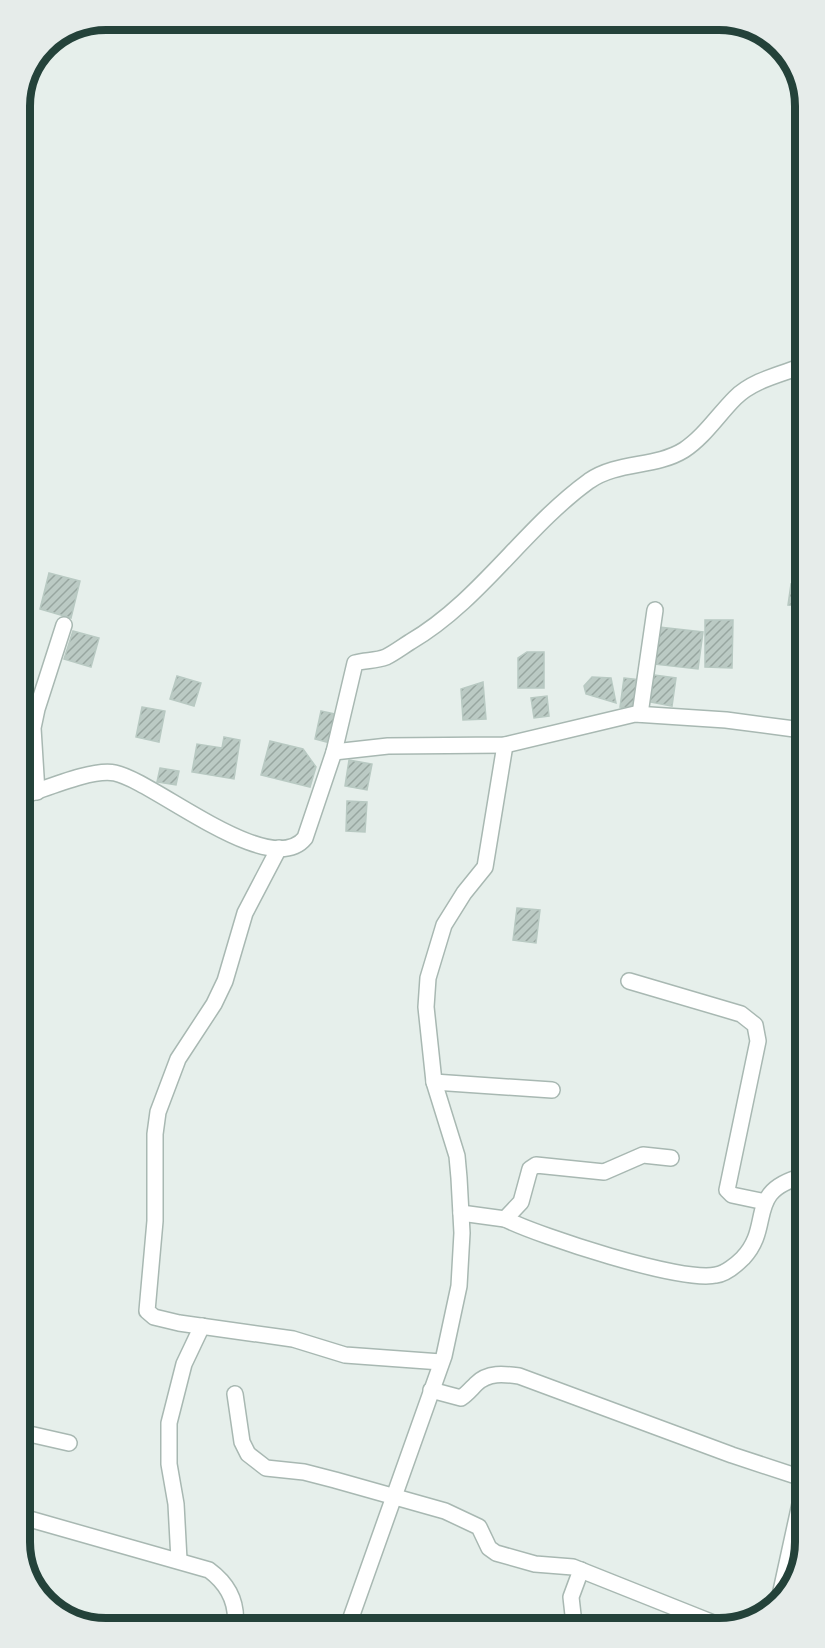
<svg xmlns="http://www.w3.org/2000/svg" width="825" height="1648" font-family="'Public Sans',sans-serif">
<defs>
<pattern id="building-hatch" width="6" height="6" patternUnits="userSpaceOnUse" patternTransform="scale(1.5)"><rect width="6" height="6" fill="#bbcac4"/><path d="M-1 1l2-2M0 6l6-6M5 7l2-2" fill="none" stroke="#98a6a0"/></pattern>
</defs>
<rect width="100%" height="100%" fill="#e6efeb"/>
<g fill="url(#building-hatch)" stroke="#b8c9c2" stroke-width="1.5">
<path d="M49,573L80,581L71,618L40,609Z"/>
<path d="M791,584L801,586V606L788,605Z"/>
<path d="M705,620H733L732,668L705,667Z"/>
<path d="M659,627L703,632L698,669L655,664Z"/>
<path d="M73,631L99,638L91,667L64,659Z"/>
<path d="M527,652H544V688H518V658Z"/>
<path d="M654,675L676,678L672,706L650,702Z"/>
<path d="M177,676L201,683L194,706L170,699Z"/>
<path d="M592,677L611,678L616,703L586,694L584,686Z"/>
<path d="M624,678L641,680L637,709L620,707Z"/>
<path d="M483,682L486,719L463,720L461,689Z"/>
<path d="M547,696L549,716L534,718L531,698Z"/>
<path d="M142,707L165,711L159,742L136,737Z"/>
<path d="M321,711L340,715L334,744L315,739Z"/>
<path d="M224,737L240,740L234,779L192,772L197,744L222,748Z"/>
<path d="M270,741L303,749L316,767L310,787L261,775Z"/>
<path d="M349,760L372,764L367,790L345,786Z"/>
<path d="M160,768L179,771L176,785L157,782Z"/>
<path d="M347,801L367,802L365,832L346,831Z"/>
<path d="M517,908L540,910L536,943L513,940Z"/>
</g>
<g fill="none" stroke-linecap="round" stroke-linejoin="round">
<g stroke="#a8b8b2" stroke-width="18">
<g id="minor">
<path d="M640,714L655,610"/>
<path d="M334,752L355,663C365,660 376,661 386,657C394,653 402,647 410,642C480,601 524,528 589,481C618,461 655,468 684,450C704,437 718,415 735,398C752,381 778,375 800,367"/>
<path d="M37,792L33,728L37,709L64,625"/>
<path d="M23,796C45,789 93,768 115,773C154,781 270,881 305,838L334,752L388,746L505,745L635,714L726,720L802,730"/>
<path d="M279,848L245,913L225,981L214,1004L178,1059L158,1112L155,1134V1221L147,1311L154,1317L179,1323L293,1339L345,1355L441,1362"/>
<path d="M629,981L741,1014L755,1025L758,1041L727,1190L732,1195L765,1202"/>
<path d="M434,1082L552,1090"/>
<path d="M461,1213L505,1219L521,1202L530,1169L536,1165L604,1172L643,1155L671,1158"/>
<path d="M505,1219C539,1236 682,1283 716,1275C725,1274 737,1264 743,1258C774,1225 744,1191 804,1176"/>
<path d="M431,1390L461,1398C467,1394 471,1389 476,1384C488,1372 504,1374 519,1376L732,1455L805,1479"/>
<path d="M235,1394L242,1442L248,1454L266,1468L304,1472L335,1480L445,1511L479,1527L489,1548L496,1553L535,1564L573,1567L711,1622"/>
<path d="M25,1433L69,1443"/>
<path d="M26,1518L209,1570C228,1584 238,1602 235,1627"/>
<path d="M179,1560L176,1504L169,1464V1423L184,1364L202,1326"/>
<path d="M779,1600L805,1481"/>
<path d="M574,1624L571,1597L581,1570"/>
<path d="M348,1626L444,1356L459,1286L462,1233L459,1178L457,1156L434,1082L426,1007L428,978L444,925L464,893L485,867L505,745"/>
</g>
</g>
<use href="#minor" stroke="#fff" stroke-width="15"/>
</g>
<path d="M0 0H825V1648H0ZM106 30H719A76 76 0 0 1 795 106V1542A76 76 0 0 1 719 1618H106A76 76 0 0 1 30 1542V106A76 76 0 0 1 106 30Z" fill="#e6ecea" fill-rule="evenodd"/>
<path fill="none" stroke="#24423a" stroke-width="8" d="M106 30H719A76 76 0 0 1 795 106V1542A76 76 0 0 1 719 1618H106A76 76 0 0 1 30 1542V106A76 76 0 0 1 106 30Z"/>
</svg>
